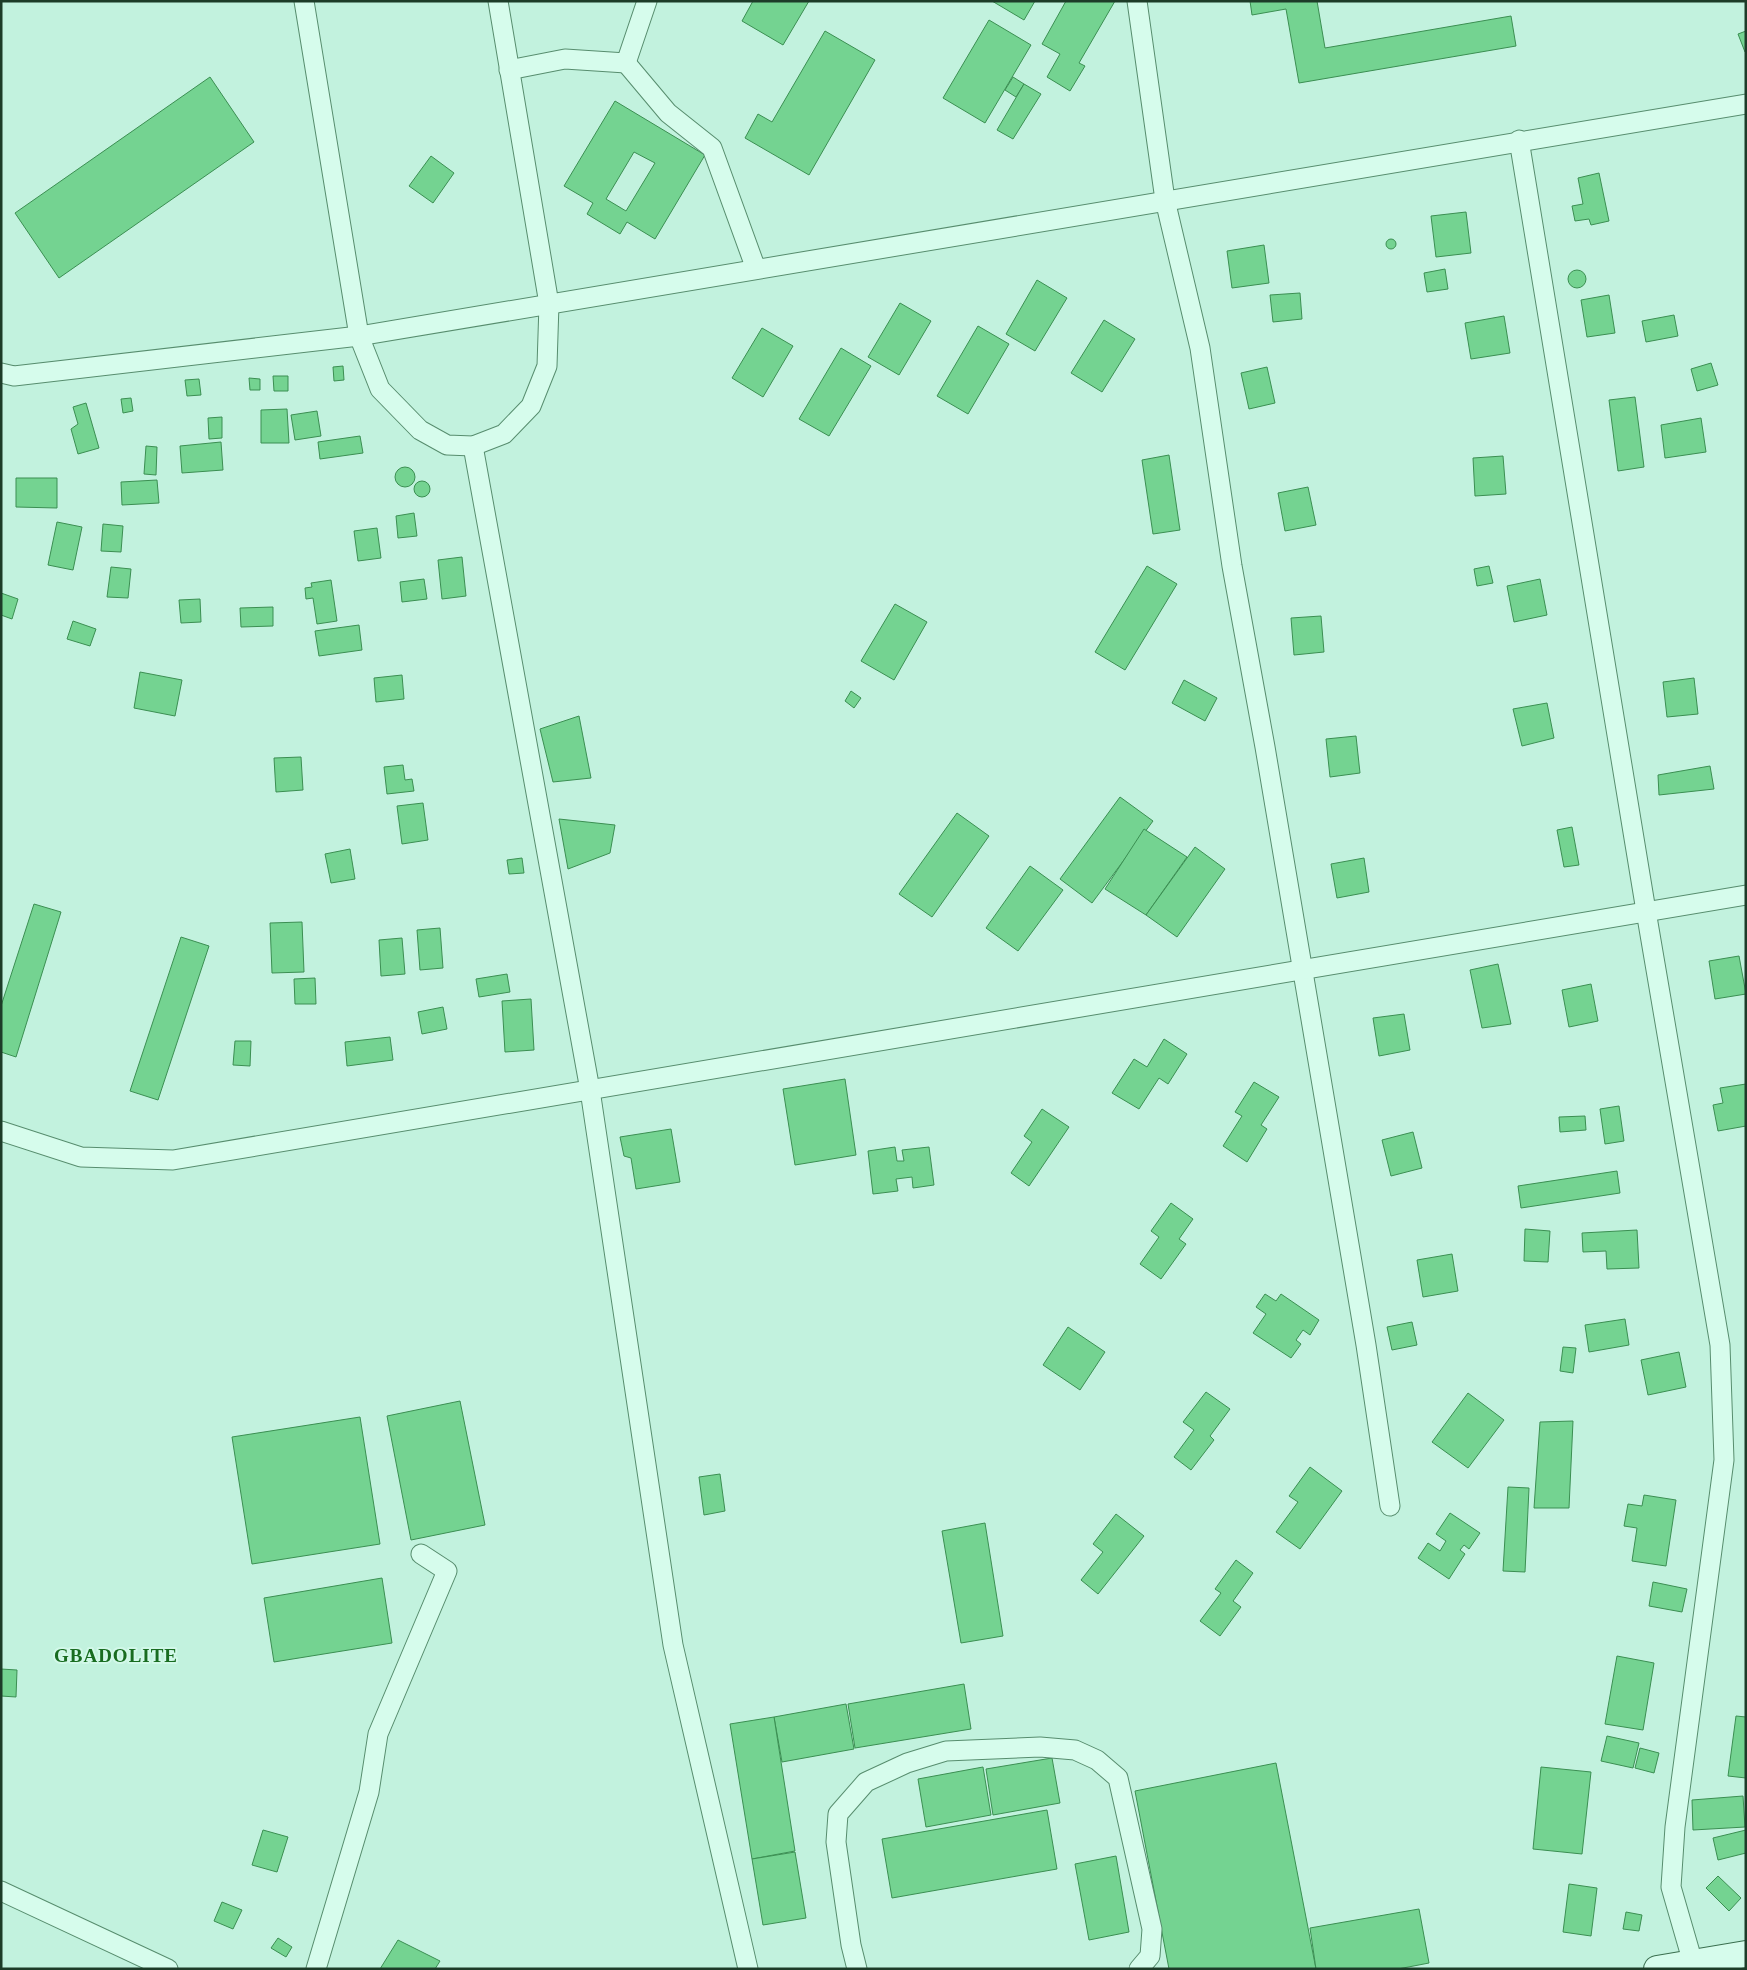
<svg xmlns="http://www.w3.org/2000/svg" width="1747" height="1970" font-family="Georgia,serif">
<rect width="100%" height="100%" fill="#c2f2de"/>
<g fill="#74d391" stroke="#3b8f52" fill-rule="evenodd">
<path d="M753,1H809L783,45L742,21Z"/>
<path d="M992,1H1035L1024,20Z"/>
<path d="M1066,1H1115L1079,63L1085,66L1070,91L1047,77L1060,54L1042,44Z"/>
<path d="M1250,1H1317L1325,48L1511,16L1516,46L1299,83L1286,9L1252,15Z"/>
<path d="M989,20L1031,45L985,123L943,98Z"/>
<path d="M825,31L875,60L809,175L745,138L758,114L772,122Z"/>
<path d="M1746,31V52H1745L1738,34Z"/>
<path d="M210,77L254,142L59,278L15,213Z"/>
<path d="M1013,77L1024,84L1016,97L1005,90Z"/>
<path d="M1024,84L1041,94L1013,139L997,130Z"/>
<path d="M615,101L705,155L655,239L627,222L620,234L587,214L593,203L564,186ZM634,152L655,163L626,211L606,199Z"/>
<path d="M431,156L454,173L433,203L409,186Z"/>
<path d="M1599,173L1609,221L1591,225L1589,219L1575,221L1572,206L1583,204L1578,178Z"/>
<path d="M1466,212L1471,253L1436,257L1431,216Z"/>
<circle cx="1391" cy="244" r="5"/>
<path d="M1264,245L1269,283L1232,288L1227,251Z"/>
<path d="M1445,269L1448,289L1427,292L1424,273Z"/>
<circle cx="1577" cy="279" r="9"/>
<path d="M1037,280L1067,298L1035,351L1006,334Z"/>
<path d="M1300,293L1302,319L1273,322L1270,295Z"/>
<path d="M1609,295L1615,333L1587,337L1581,300Z"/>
<path d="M900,303L931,321L899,375L868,357Z"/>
<path d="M1674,315L1678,336L1646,342L1642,321Z"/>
<path d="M1504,316L1510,353L1471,359L1465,323Z"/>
<path d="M1104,320L1135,339L1102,392L1071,373Z"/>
<path d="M978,326L1009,344L968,414L937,396Z"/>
<path d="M762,328L793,346L763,397L732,378Z"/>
<path d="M841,348L871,366L829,436L799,419Z"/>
<path d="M1711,363L1718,385L1697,391L1691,369Z"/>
<path d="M343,366L344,380L334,381L333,367Z"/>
<path d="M1267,367L1275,403L1249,409L1241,373Z"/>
<path d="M273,376H288V391H274Z"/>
<path d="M249,378L260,379V390H250Z"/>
<path d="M199,379L201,395L187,396L185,380Z"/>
<path d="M1635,397L1644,467L1618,471L1609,400Z"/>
<path d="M131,398L133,411L123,413L121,399Z"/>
<path d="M86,403L99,448L78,454L71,429L78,424L73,407Z"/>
<path d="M287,409L289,443H261V410Z"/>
<path d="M317,411L321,436L295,440L291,415Z"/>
<path d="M222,417V438L209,439L208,418Z"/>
<path d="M1701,418L1706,452L1665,458L1661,425Z"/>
<path d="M360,436L363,453L320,459L318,442Z"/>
<path d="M221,442L223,470L182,473L180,446Z"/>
<path d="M146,446L157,447L156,475L144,474Z"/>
<path d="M1169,455L1180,530L1153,534L1142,460Z"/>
<path d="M1503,456L1506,494L1475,496L1473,458Z"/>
<circle cx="405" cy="477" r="10"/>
<path d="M16,478H57V508L16,507Z"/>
<path d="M157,480L159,503L122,505L121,482Z"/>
<circle cx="422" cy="489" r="8"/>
<path d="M1308,487L1316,525L1285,531L1278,493Z"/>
<path d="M414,513L417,536L398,538L396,516Z"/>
<path d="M57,522L82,527L73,570L48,565Z"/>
<path d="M103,524L123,526L121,552L101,551Z"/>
<path d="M377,528L381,558L358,561L354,531Z"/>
<path d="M462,557L466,596L442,599L438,560Z"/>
<path d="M1147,566L1177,584L1125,670L1095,652Z"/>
<path d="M1489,566L1493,583L1477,586L1474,569Z"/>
<path d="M111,567L131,569L128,598L107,597Z"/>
<path d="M424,579L427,599L402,602L400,582Z"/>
<path d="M1540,579L1547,615L1514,622L1507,586Z"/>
<path d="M331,580L337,621L317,624L313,598L306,599L305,588L312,587L311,583Z"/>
<path d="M1,593L18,599L12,619L1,615Z"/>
<path d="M200,599L201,622L181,623L179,600Z"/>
<path d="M895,604L927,622L894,680L861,661Z"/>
<path d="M273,607V626L241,627L240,608Z"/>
<path d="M1321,616L1324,652L1294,655L1291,618Z"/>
<path d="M73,621L96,629L90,646L67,639Z"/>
<path d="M359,625L362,650L319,656L315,631Z"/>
<path d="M140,672L182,680L175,716L134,708Z"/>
<path d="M402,675L404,699L376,702L374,678Z"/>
<path d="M1694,678L1698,714L1667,717L1663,682Z"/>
<path d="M1184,680L1217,698L1205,721L1172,703Z"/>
<path d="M851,691L861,698L854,708L845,701Z"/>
<path d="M1547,703L1554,738L1522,746L1513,709Z"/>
<path d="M579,716L591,778L553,782L540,729Z"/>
<path d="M1356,736L1360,773L1330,777L1326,739Z"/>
<path d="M301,757L303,790L276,792L274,758Z"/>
<path d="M403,765L405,780L412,779L414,791L387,794L384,767Z"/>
<path d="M1710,766L1714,789L1659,795L1658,775Z"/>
<path d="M1120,797L1153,821L1092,903L1060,879Z"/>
<path d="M423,803L428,840L402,844L397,806Z"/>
<path d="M957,813L989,836L932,917L899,894Z"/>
<path d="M559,819L615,825L610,853L568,869Z"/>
<path d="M1572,827L1579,865L1564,867L1557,830Z"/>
<path d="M1144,829L1187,857L1146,915L1105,889Z"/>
<path d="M1195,847L1225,869L1177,937L1146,915Z"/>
<path d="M350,849L355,879L331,883L325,854Z"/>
<path d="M522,858L524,873L509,874L507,860Z"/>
<path d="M1364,858L1369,892L1337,898L1331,864Z"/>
<path d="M1030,866L1063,890L1018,951L986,928Z"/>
<path d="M34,904L61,912L16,1057L1,1052V1006Z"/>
<path d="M302,922L304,972L272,973L270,923Z"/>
<path d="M440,928L443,968L420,970L417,930Z"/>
<path d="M181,937L209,946L158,1100L130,1091Z"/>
<path d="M402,938L405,974L381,976L379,940Z"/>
<path d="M1739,956L1746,994L1715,999L1709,961Z"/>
<path d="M1498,964L1511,1024L1482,1028L1470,970Z"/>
<path d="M507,974L510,992L479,997L476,979Z"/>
<path d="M315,978L316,1004H295L294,979Z"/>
<path d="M1591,984L1598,1021L1569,1027L1562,990Z"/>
<path d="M531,999L534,1050L505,1052L502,1001Z"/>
<path d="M443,1007L447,1029L422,1034L418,1012Z"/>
<path d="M1404,1014L1410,1050L1379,1056L1373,1018Z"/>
<path d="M390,1037L393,1060L347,1066L345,1042Z"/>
<path d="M1164,1039L1187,1054L1168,1084L1159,1078L1139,1109L1112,1093L1134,1059L1147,1067Z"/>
<path d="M235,1041H251L250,1066L233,1065Z"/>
<path d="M845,1079L856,1155L795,1165L783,1089Z"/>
<path d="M1254,1082L1279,1097L1261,1125L1267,1129L1247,1162L1223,1146L1242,1116L1235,1112Z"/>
<path d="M1746,1084V1126L1718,1131L1713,1105L1723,1103L1720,1088Z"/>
<path d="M1619,1106L1624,1141L1605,1144L1600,1109Z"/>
<path d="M1042,1109L1069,1127L1029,1186L1011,1173L1032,1142L1024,1136Z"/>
<path d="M1585,1116L1586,1130L1560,1132L1559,1117Z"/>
<path d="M671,1129L680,1182L636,1189L631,1158L624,1156L620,1137Z"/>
<path d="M1413,1132L1422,1168L1391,1176L1382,1140Z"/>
<path d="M895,1147L897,1161H904L902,1150L929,1147L934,1185L913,1188L912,1177L896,1179L898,1191L873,1194L868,1151Z"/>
<path d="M1617,1171L1620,1193L1521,1208L1518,1186Z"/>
<path d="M1171,1203L1193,1219L1179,1239L1186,1244L1161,1279L1140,1264L1159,1237L1151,1231Z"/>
<path d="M1525,1229L1550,1231L1548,1262L1524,1261Z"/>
<path d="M1637,1230L1639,1268L1607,1269L1606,1251L1583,1252L1582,1233Z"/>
<path d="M1452,1254L1458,1291L1423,1297L1417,1260Z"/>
<path d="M1265,1294L1276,1301L1281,1294L1319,1320L1310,1335L1303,1330L1296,1340L1301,1344L1291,1358L1253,1333L1266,1314L1256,1307Z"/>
<path d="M1625,1319L1629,1345L1589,1352L1585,1325Z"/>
<path d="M1412,1322L1417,1345L1392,1350L1387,1327Z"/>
<path d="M1068,1327L1105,1352L1080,1390L1043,1365Z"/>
<path d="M1563,1347L1576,1348L1573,1373L1560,1371Z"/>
<path d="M1679,1352L1686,1387L1648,1395L1641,1360Z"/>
<path d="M1206,1392L1230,1409L1210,1436L1214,1440L1191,1470L1174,1457L1194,1430L1183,1422Z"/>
<path d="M1468,1393L1504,1420L1468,1468L1432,1442Z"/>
<path d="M460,1401L485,1525L411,1540L387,1416Z"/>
<path d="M360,1417L380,1544L252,1564L232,1437Z"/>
<path d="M1573,1421L1569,1508H1534L1540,1422Z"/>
<path d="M1310,1467L1342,1491L1300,1549L1276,1532L1298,1502L1289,1496Z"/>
<path d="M720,1474L725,1511L704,1515L699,1477Z"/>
<path d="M1508,1487L1529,1488L1525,1572L1503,1571Z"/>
<path d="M1644,1495L1676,1500L1666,1566L1632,1561L1637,1528L1624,1526L1628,1504L1642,1506Z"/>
<path d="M1450,1513L1480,1533L1469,1549L1464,1545L1460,1550L1465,1554L1449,1579L1418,1558L1428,1543L1440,1551L1446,1541L1436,1534Z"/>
<path d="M1116,1514L1144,1536L1098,1594L1081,1580L1103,1552L1093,1544Z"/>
<path d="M985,1523L1003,1636L961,1643L942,1531Z"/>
<path d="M1236,1560L1253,1573L1233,1601L1241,1607L1220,1636L1200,1621L1221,1593L1215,1589Z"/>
<path d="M382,1578L392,1643L274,1662L264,1598Z"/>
<path d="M1653,1582L1687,1589L1682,1612L1649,1606Z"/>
<path d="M1617,1656L1654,1663L1643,1730L1605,1724Z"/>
<path d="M1,1669L17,1670L16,1697L1,1696Z"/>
<path d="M964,1684L971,1729L855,1748L848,1704Z"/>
<path d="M846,1704L854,1749L782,1762L774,1717Z"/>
<path d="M1736,1716L1746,1717V1778L1728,1776Z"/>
<path d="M774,1717L795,1851L752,1859L730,1724Z"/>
<path d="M1607,1736L1639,1743L1633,1768L1601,1761Z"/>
<path d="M1640,1748L1659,1753L1654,1773L1635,1768Z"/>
<path d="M1052,1758L1060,1803L993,1815L986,1769Z"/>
<path d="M1276,1763L1316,1969H1169L1135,1791Z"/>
<path d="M983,1767L991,1815L926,1827L918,1779Z"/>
<path d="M1541,1767L1591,1772L1582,1854L1533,1849Z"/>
<path d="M1743,1796L1745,1827L1693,1830L1692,1800Z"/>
<path d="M1047,1810L1057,1869L892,1898L882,1839Z"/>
<path d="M263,1830L288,1837L277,1872L252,1865Z"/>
<path d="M1746,1830V1853L1718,1860L1713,1838Z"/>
<path d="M795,1852L806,1918L763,1925L752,1859Z"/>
<path d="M1116,1856L1129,1932L1089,1940L1075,1864Z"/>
<path d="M1718,1876L1741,1898L1729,1911L1706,1888Z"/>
<path d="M1569,1884L1597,1888L1591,1936L1563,1932Z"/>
<path d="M222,1902L242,1910L233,1929L214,1921Z"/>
<path d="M1419,1909L1429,1963L1398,1969H1316L1310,1928Z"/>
<path d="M1626,1912L1642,1915L1639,1931L1623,1929Z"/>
<path d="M278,1938L292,1947L286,1957L271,1948Z"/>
<path d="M398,1940L440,1961L435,1969H380Z"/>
</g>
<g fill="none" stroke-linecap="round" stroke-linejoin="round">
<g stroke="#578d6e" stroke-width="21">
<g id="street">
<path d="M304,1L359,336L380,389L420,430L447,445L473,446L504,434L531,406L547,366L549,304L498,1"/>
<path d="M1137,1L1165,200L1200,348L1232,566L1265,747L1366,1345L1390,1506"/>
<path d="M626,63L668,113L712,148L756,269"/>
<path d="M509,70L565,59L626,63L647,1"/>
<path d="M1519,140L1646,911L1720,1345L1724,1460L1675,1827L1671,1887L1693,1963"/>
<path d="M1,373L14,376L359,336L1746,104"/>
<path d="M473,446L590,1090L673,1645L748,1969"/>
<path d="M1,1131L81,1157L173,1160L1746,895"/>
<path d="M1,1891L168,1969"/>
<path d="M316,1969L369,1792L378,1734L447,1571L421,1554"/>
<path d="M857,1969L851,1945L836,1842L838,1814L866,1782L907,1763L946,1751L1040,1747L1075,1750L1097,1760L1118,1778L1152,1929L1150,1956L1139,1969"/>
</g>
</g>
<g stroke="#3a6f4f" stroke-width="28">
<path id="secondary" d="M1657,1969L1746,1954"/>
</g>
<use href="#street" stroke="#d6fcec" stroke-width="19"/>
<use href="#secondary" stroke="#d6fcec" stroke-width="26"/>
</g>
<g text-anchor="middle" stroke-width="4" stroke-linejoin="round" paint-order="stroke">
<g font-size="19" font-weight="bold" letter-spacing="1" fill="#186c20" stroke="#d2f8e9">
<text x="116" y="1662">GBADOLITE</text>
</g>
</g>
<rect width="1747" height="1970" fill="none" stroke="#1d3c28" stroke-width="5"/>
</svg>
